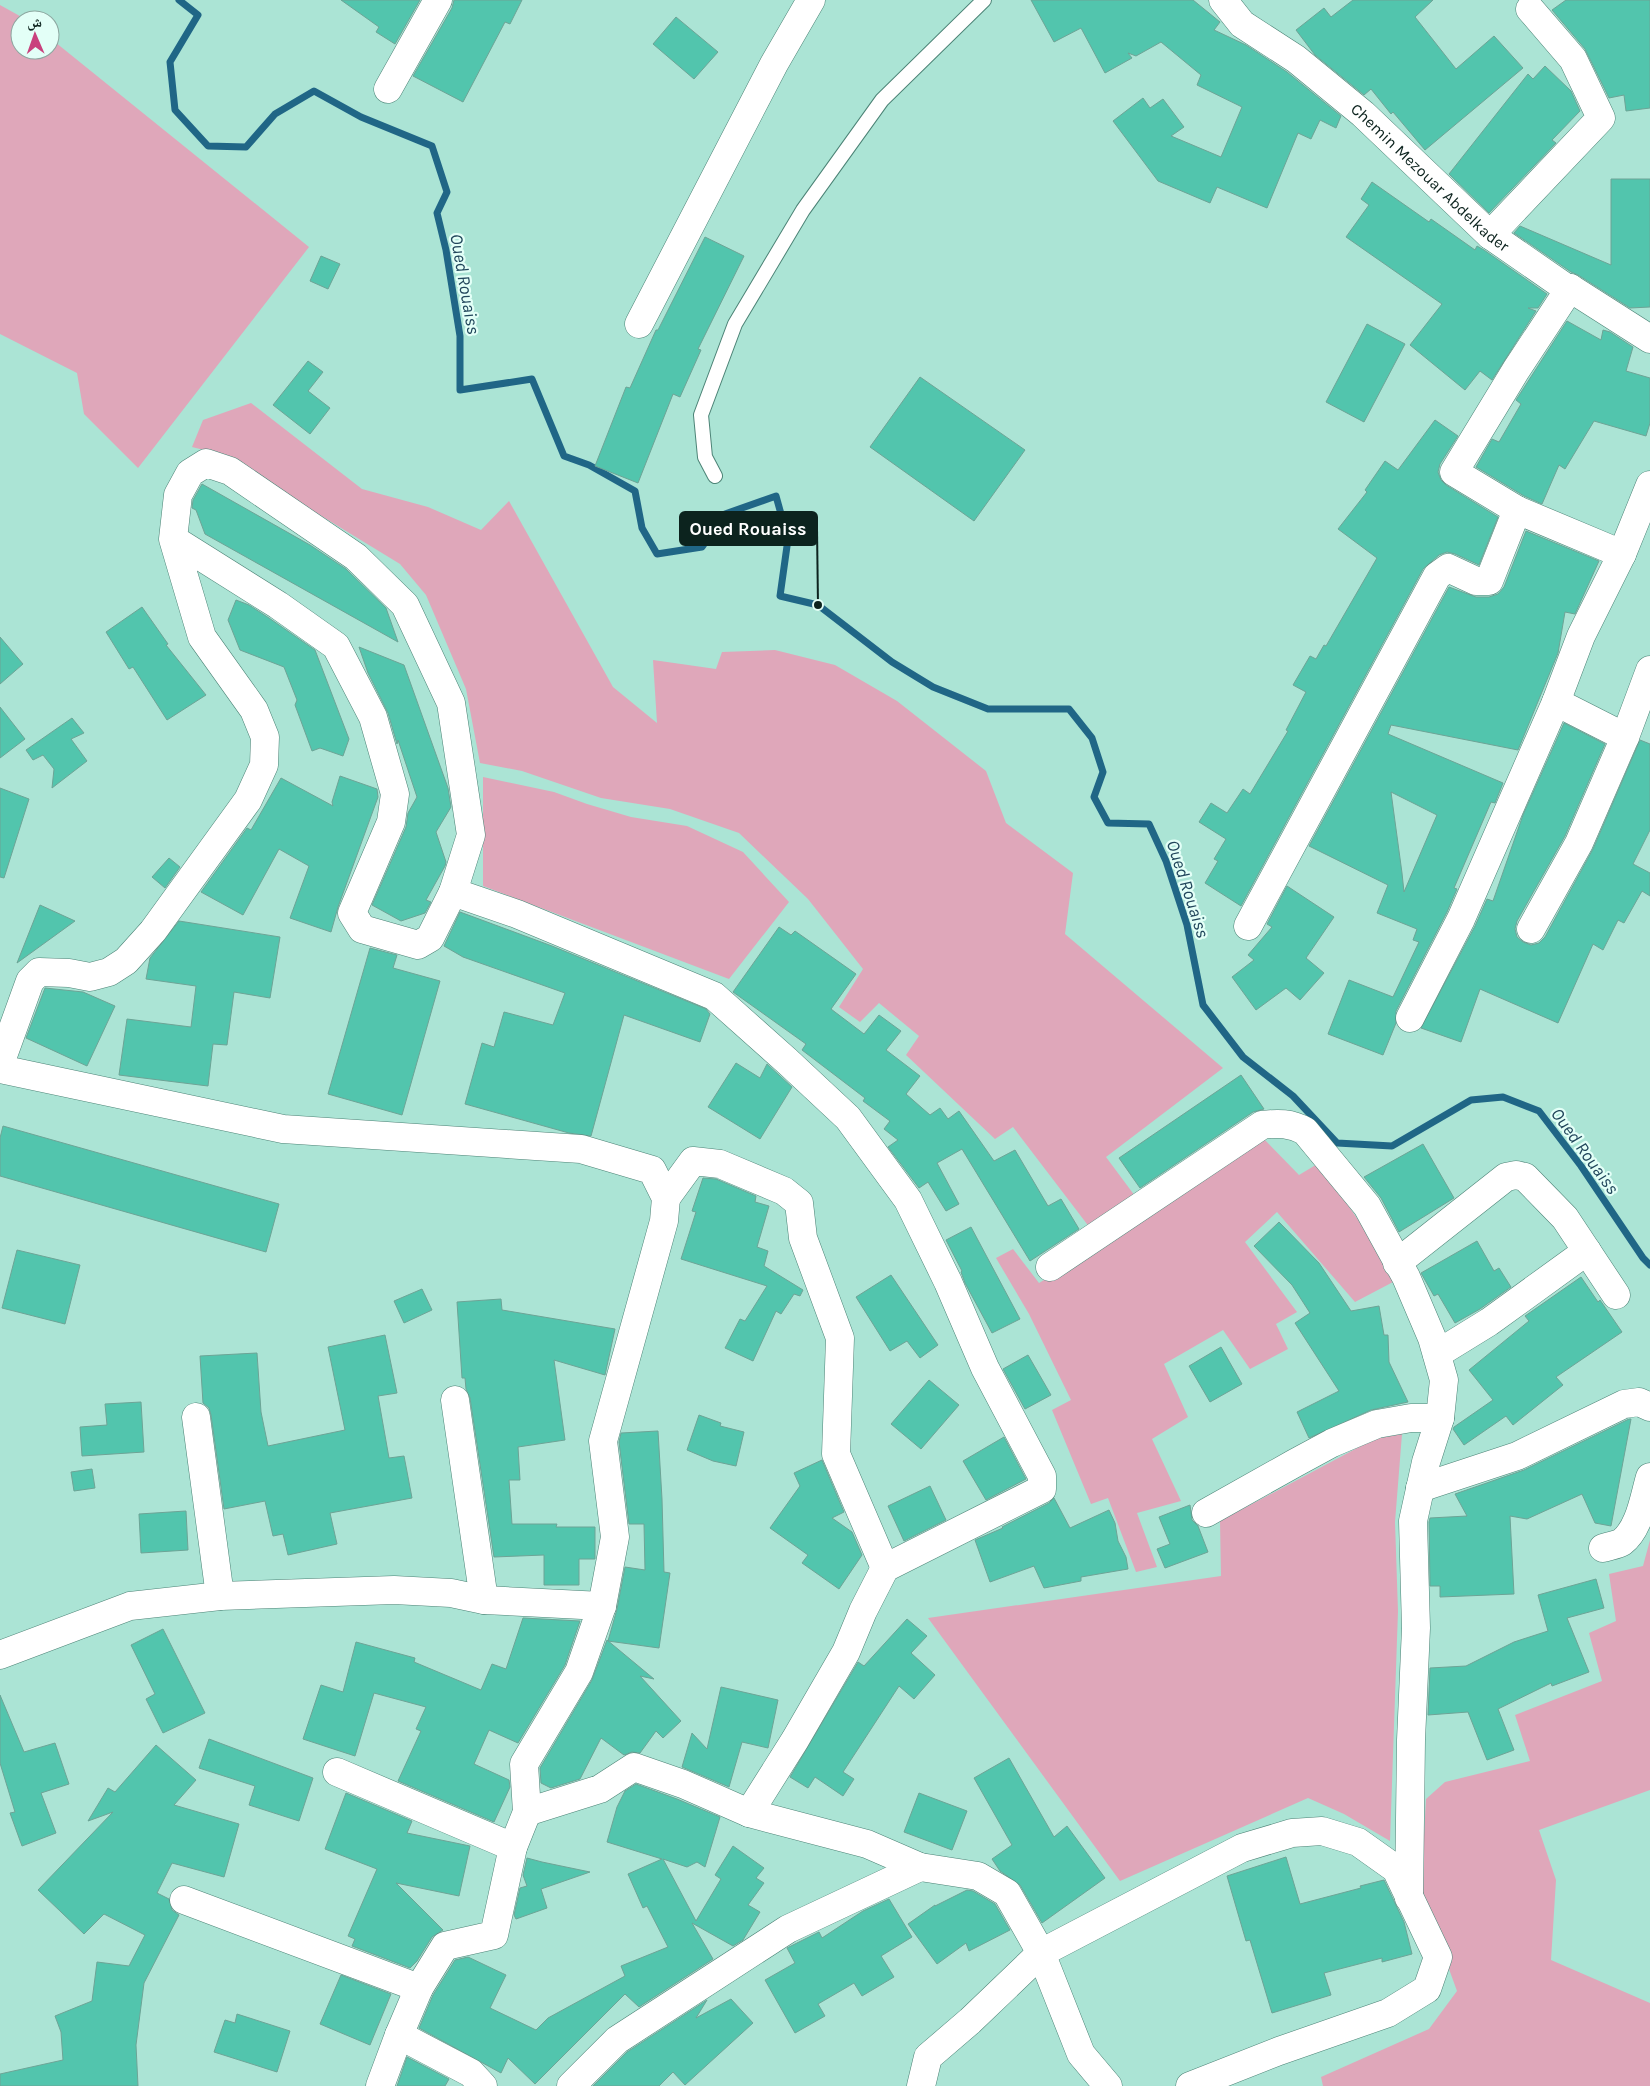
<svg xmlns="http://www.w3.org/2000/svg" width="1650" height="2086" font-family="Karla,'Noto Naskh Arabic',sans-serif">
<rect width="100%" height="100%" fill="#abe4d5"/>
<g fill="#dfa7ba">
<path d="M0,5L27,20H20V50H50V38L309,247L138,468L84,414L77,373L0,334Z"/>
<path d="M251,403L362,489L428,507L481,530L509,501L613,687L657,723L653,660L716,669L722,652L775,650L835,665L897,701L986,771L1006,823L1073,873L1065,934L1223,1068L1106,1157L1135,1196L1090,1228L1013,1127L995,1139L906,1055L919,1036L879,1003L860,1022L839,1007L863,969L808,899L739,833L670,809L601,798L522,771L480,763L466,689L426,595L400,564L310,509L228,456L192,447L203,420Z"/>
<path d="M483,777L554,792L587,804L631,817L687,826L743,852L789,902L729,979L483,886Z"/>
<path d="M1262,1137L1299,1175L1319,1163L1374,1243L1395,1281L1355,1302L1277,1212L1245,1242L1297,1312L1276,1324L1288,1349L1250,1369L1223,1330L1164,1364L1188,1417L1152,1439L1181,1501L1137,1513L1157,1567L1136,1572L1108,1498L1091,1504L1052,1410L1071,1400L1029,1314L996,1258L1013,1249L1039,1283L1115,1237Z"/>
<path d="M1402,1434L1395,1522L1398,1611L1390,1841L1344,1814L1308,1798L1120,1881L928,1618L1221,1576L1220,1521L1374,1439Z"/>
<path d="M1650,1540V1790L1539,1830L1556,1880L1551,1960L1650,2003V2086H1323L1321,2077L1429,2029L1457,1991L1421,1892L1426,1799L1445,1782L1530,1761L1515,1715L1602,1681L1589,1633L1616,1621L1609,1574L1643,1566Z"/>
</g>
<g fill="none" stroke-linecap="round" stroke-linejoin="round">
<path stroke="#206686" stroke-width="7" d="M179,0L198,15L170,62L175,110L208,146L246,147L275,114L314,91L361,117L432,146L447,192L437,213L446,250L460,336V390L532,379L564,456L589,465L635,491L642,528L657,554L702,547L725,514L776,496L788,539L780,596L818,605L892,662L933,687L988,709H1069L1092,738L1103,772L1094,797L1108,823L1149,824L1166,861L1187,925L1203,1005L1243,1057L1293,1096L1337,1143L1392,1146L1471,1100L1503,1097L1539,1111L1581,1166L1643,1258L1650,1265"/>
</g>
<g fill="#52c5ad" stroke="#6da496" fill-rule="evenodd">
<path d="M341,0H420L395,44L376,32L379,27Z"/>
<path d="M454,0H522L510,24L505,22L463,102L413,76L452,8Z"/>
<path d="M1031,0H1193L1220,22L1214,30L1246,45L1287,72L1341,116L1336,128L1320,120L1311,139L1298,133L1267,208L1217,187L1210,203L1158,181L1113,121L1143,98L1150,108L1163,99L1184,127L1171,136L1221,157L1242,107L1197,85L1201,75L1161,42L1136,56L1128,53L1132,58L1105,73L1081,28L1054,42Z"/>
<path d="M1353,0H1433L1415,17L1456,69L1494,36L1523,68L1425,150L1393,112L1391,114L1371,89L1364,95L1315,55L1296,30L1324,8L1331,17Z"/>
<path d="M1566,0H1650V108L1626,111L1624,95L1609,98L1585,49L1552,10Z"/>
<path d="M676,17L718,52L694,79L653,44Z"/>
<path d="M1545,66L1571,91L1580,111L1552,140L1556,143L1489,213L1449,174L1528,74L1533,79Z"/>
<path d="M1611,179H1650V307L1630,308L1578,275L1571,272L1514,233L1520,226L1611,265Z"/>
<path d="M1372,182L1429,222L1431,219L1475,250L1477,246L1484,250L1547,294L1538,308H1528L1536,311L1492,380L1480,371L1465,390L1410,345L1442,304L1346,237L1369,205L1361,199Z"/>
<path d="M705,237L744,256L698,349L701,350L680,397L673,394L638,483L595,466L626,387L630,388L656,330H658Z"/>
<path d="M321,256L340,264L328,289L310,281Z"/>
<path d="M1567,321L1601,340L1603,330L1610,332L1633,347L1626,371L1650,378V423L1646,436L1594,421L1565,469L1559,465L1542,504L1524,496L1476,467L1492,439L1499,442L1521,404L1516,400Z"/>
<path d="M1367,324L1405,344L1364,422L1326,402Z"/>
<path d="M308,361L323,372L308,391L330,408L310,434L273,405Z"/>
<path d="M920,377L1025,450L974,521L870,447Z"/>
<path d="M1435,420L1458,436L1440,464L1438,472L1441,480L1446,485L1498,517L1479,565L1455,554L1447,552L1439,555L1423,569L1241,906L1205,883L1218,861L1214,859L1226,839L1199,822L1211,803L1227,813L1243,789L1250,794L1288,731L1286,730L1306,692L1293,685L1310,656L1316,659L1324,645L1326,646L1377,558L1338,529L1367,492L1365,490L1385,461L1398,470Z"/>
<path d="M202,484L310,545L346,569L386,608L398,642L205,534L196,510L192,508L193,500Z"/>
<path d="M1526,531L1599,561L1575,614L1565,612L1558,653L1518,750L1391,725L1388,734L1503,783L1495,803L1491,802L1454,888L1457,889L1447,912L1396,1011V1023L1383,1055L1328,1034L1349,980L1393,997L1419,942L1413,940L1417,929L1377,913L1388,885L1309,846L1449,587L1476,597H1489L1498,594L1504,587ZM1391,792L1437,815L1404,892L1402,873Z"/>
<path d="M236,600L249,605L269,618L315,650L349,739L343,756L320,748L312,751L295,705L297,700L284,667L240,650L228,620Z"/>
<path d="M142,607L168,644L166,645L206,695L167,720L133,667L129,669L106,632Z"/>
<path d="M0,637L23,664L0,684Z"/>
<path d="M359,647L404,665L448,788L451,807L436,832L446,862L445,866L426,900L431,902L425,913L401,921L372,905L406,827L408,813L417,797L398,740L397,744L388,713L368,673Z"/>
<path d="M0,707L25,739L0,758Z"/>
<path d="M72,718L84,733L71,739L87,761L52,788L54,769L43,755L33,760L26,750Z"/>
<path d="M1564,723L1605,744L1565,836L1517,921L1515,929L1517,937L1523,942L1531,945L1539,943L1545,937L1593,849L1640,740L1650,744V830L1633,864L1650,873V896L1642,891L1624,923L1618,920L1603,950L1593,944L1558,1023L1480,989L1461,1042L1421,1028L1475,926L1487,899L1493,901L1523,815Z"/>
<path d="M340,776L377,789L378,797L338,907L331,932L290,918L309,866L279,849L243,915L201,892L247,828L251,830L281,778L333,806L332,802Z"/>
<path d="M0,788L29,799L4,878L0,877Z"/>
<path d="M169,858L180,867L165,888L152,877Z"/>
<path d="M1287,886L1334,917L1306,958L1324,973L1300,1000L1286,988L1256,1010L1232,977L1254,960L1248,955L1272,927L1267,924Z"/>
<path d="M40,905L75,921L17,963Z"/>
<path d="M460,912L552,946L706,1009L710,1014L700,1042L624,1015L591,1136L569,1133L465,1104L482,1043L494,1047L504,1012L553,1025L565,993L463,957L444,946Z"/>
<path d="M179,921L280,937L270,998L234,992L227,1045L213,1044L208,1086L119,1075L127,1019L191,1027L196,986L146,979L150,958Z"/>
<path d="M779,927L791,935L795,931L856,974L831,1009L864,1034L879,1015L901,1031L886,1050L920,1076L906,1094L930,1115L940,1108L948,1119L959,1111L994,1161L1015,1150L1048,1206L1061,1199L1079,1229L1030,1261L962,1149L937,1163L959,1204L946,1211L928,1182L919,1188L888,1147L898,1140L884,1129L890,1121L863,1101L865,1098L802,1050L806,1044L733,992Z"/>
<path d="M370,948L397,955L393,968L440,981L402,1115L328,1094Z"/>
<path d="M45,988L83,992L115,1006L87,1066L26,1038Z"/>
<path d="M736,1063L760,1078L767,1064L792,1087L760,1139L708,1107Z"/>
<path d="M1241,1075L1264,1109L1253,1112L1140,1188L1119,1158Z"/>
<path d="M3,1126L279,1204L266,1252L0,1176V1138Z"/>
<path d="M1423,1144L1454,1198L1399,1232L1381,1198L1364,1177Z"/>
<path d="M703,1178L716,1179L756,1196L755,1202L769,1206L757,1247L768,1251L764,1266L803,1290L800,1296L794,1294L781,1314L776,1311L753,1361L725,1348L740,1319L745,1321L767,1286L681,1259L696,1212L692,1211Z"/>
<path d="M1279,1222L1319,1263L1351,1311L1379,1306L1384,1335H1388L1389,1362L1408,1402L1371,1410L1309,1438L1297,1412L1339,1391L1295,1323L1310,1313L1292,1285L1254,1246Z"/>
<path d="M971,1227L1020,1319L992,1333L965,1283L961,1272L962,1271L946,1240Z"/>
<path d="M1477,1241L1494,1271L1499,1268L1511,1287L1480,1309L1455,1323L1438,1294L1434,1296L1421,1273Z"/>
<path d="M17,1250L80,1265L65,1324L2,1308Z"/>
<path d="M891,1275L938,1345L920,1358L907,1341L890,1351L856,1297Z"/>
<path d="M1581,1277L1598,1302L1600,1300L1622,1332L1556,1377L1563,1385L1513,1425L1506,1416L1464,1445L1453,1429L1454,1427L1493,1400L1469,1370L1529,1321L1525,1316Z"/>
<path d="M422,1289L432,1310L404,1323L394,1301Z"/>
<path d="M501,1299L502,1310L615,1329L605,1375L554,1360L565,1440L518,1447L520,1480H509L512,1524H557L556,1527H595V1559H579V1585H544V1555L494,1557L470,1398L466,1389L465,1378H462L457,1302Z"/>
<path d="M385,1335L397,1393L378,1396L389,1458L404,1456L412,1498L330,1513L337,1544L288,1555L283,1534L273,1536L265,1501L224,1509L211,1415L209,1408L203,1403L200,1356L257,1353L261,1412L268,1446L345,1430L328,1347Z"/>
<path d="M1221,1347L1242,1384L1210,1402L1189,1366Z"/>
<path d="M1028,1355L1051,1395L1025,1409L1003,1369Z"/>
<path d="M929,1380L959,1405L921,1449L891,1424Z"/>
<path d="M141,1402L144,1452L82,1456L80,1427L107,1425L105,1404Z"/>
<path d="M699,1415L721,1423L720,1426L744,1432L736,1466L713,1461L687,1450Z"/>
<path d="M1629,1419H1631L1611,1526L1595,1523L1582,1494L1527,1519L1510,1516L1514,1594L1440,1597V1586H1430L1429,1522L1430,1518L1467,1516L1455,1494L1524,1470Z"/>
<path d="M658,1431L662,1499L664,1572L670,1573L659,1648L608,1641L617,1609L625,1567L645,1570L644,1524H629L619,1442L621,1433Z"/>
<path d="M1004,1437L1026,1479L986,1500L963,1461Z"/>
<path d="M822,1460L844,1512L832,1518L852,1532L862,1555L839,1589L802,1563L808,1555L770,1528L800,1486L794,1473Z"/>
<path d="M92,1469L95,1488L74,1491L71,1472Z"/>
<path d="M930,1486L946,1520L904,1541L888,1506Z"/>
<path d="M1054,1498L1070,1528L1109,1510L1115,1523L1118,1541L1126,1557L1128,1569L1081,1577V1581L1044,1588L1034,1566L990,1582L975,1540L1003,1528L1002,1527L1049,1503Z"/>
<path d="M1190,1505L1192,1520L1198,1526L1208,1552L1165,1568L1157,1549L1170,1544L1159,1517Z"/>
<path d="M186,1511L188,1550L141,1553L139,1514Z"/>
<path d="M1596,1579L1604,1608L1567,1618L1589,1672L1552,1686L1551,1683L1498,1709L1514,1750L1487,1760L1468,1712L1428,1715L1430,1668L1466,1666L1514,1642L1548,1631L1538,1595Z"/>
<path d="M523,1618L580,1621L565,1665L518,1743L489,1730L474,1764L509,1780L510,1787L494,1822L398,1781L421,1731L416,1729L426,1707L374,1693L355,1756L303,1739L321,1685L343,1692L356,1642L415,1658L414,1662L481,1690L492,1664L506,1669Z"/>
<path d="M907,1619L927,1636L911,1653L935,1675L914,1699L899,1686L843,1772L854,1779L843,1796L815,1777L808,1788L790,1777L858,1662L864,1666Z"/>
<path d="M163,1629L205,1713L163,1733L146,1699L155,1694L131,1645Z"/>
<path d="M607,1640L654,1679L640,1676L681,1721L663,1738L656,1731L640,1753L632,1752L624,1755L601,1738L580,1779L551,1788L541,1783L540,1768L592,1680Z"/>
<path d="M721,1687L778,1700L768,1748L742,1742L729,1787L682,1767L692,1733L707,1749Z"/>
<path d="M0,1695L24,1752L55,1743L69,1784L41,1793L56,1833L22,1846L10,1813L15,1812L0,1763Z"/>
<path d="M209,1739L313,1778L299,1821L249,1805L255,1786L199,1768Z"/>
<path d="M156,1745L196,1780L174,1805L239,1824L224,1877L172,1863L157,1893L169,1899L172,1910L179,1915L144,1983L136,2045L138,2086H0V2074L63,2060L61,2032L55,2016L92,2001L97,1962L129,1966L145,1935L104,1914L84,1934L38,1890L113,1812L88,1821L108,1788L115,1792Z"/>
<path d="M1009,1758L1054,1837L1067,1826L1105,1878L1042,1923L1020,1885L1000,1871L992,1859L1012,1845L974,1778Z"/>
<path d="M636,1784L677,1799L720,1817L705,1867L697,1862L687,1867L663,1859L696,1921L721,1879L715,1875L733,1846L764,1868L756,1878L764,1883L748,1905L760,1912L743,1940L733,1946L692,1923L713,1959L639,2007L625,1994L535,2084L508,2058L501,2073L419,2028L433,1995L455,1960L468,1957L506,1975L490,2008L536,2030L548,2018L625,1976L621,1966L668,1947L647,1906L643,1908L628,1874L662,1859L607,1842L617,1807L625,1791Z"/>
<path d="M346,1793L412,1821L407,1833L470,1846L459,1896L396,1883L443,1930L432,1937L417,1961L410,1968L352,1946L355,1939L348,1936L377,1869L325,1849Z"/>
<path d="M919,1793L967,1811L952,1850L904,1832Z"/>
<path d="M1286,1857L1300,1904L1361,1888L1360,1886L1384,1880L1404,1922L1412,1954L1382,1962V1958L1324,1973L1331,1995L1272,2013L1250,1940L1246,1941L1227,1876Z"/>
<path d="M527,1858L542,1862L590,1872L541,1889L547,1908L516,1919L514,1915L520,1888L527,1886L523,1875Z"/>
<path d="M967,1890L973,1891L995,1904L1010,1930L969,1951L966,1943L937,1964L908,1924L935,1905V1906Z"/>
<path d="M889,1899L912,1937L881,1956L894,1977L862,1996L854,1983L818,2004L825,2016L795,2033L765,1980L795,1963L787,1948L819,1932L822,1938L863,1911Z"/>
<path d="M341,1975L391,1994L370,2045L320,2024Z"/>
<path d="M731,1999L753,2023L685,2085L673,2072L659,2086H593L627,2052L707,2000L696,2018Z"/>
<path d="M237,2014L290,2031L277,2072L214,2052L225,2020L235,2023Z"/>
<path d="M407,2057L449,2079L445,2086H397Z"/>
</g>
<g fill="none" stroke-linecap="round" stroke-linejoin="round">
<g stroke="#4c8376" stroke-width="16">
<path id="service" d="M715,476L705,457L701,415L735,324L803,210L882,100L984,0"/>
</g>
<g stroke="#4c8376" stroke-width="29">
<g id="minor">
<path d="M388,89L438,0"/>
<path d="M1490,235L1601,118L1573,59L1530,9"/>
<path d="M639,324L774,64L811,0"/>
<path d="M1517,510L1454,472L1516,370L1570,288"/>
<path d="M1556,702L1625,737"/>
<path d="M453,892L517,914L714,996L787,1061L848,1118L908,1200L948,1282L985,1368L1042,1476V1489L885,1568L863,1611L846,1652L795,1740L749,1813"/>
<path d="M1248,926L1437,576L1448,568L1476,581H1489L1517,510L1622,554"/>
<path d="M1531,929L1579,843L1625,737L1650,670"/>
<path d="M1410,1018L1461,919L1556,702L1581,636L1622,554L1650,485"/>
<path d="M0,1064L30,981L39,972L69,973L90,977L109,972L126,961L153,931L248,800L264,765L265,737L254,710L202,637L173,539L178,495L190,473L206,463L230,471L356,557L405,605L451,703L471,835L453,892L430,938L418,945L362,929L352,913L391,822L395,794L373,717L336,646L278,605L173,539"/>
<path d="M0,1069L283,1129L581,1149L652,1170L666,1198L664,1221L603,1441L615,1537L602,1606L579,1672L524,1764L527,1812L513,1847L494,1935L445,1946L419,1988L399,2035L380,2086"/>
<path d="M666,1198L693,1161L720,1164L784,1191L799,1203L803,1238L840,1338L836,1454L885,1568"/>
<path d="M1397,1263L1506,1177L1516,1175L1525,1177L1565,1218L1616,1295"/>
<path d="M1050,1267L1262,1125C1278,1123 1291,1123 1305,1131L1367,1206L1406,1277L1432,1338L1444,1380L1440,1418L1426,1462L1413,1521L1416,1628L1411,1740L1409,1898"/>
<path d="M1437,1354L1489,1322L1587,1251"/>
<path d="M455,1400L484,1600"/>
<path d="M196,1417L220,1596"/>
<path d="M1420,1488L1517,1456L1624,1404L1639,1402L1650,1407"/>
<path d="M1206,1513L1295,1463L1332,1443L1377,1424L1411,1418H1440"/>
<path d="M1603,1548C1609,1546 1617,1545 1622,1542C1640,1528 1644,1497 1650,1477"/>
<path d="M0,1655L130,1606L220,1596L394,1590L451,1593L484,1600L602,1606"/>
<path d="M337,1772L513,1847"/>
<path d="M527,1812L600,1789L634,1767L683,1784L749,1813L867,1844L920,1867L978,1876L1007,1893L1041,1953L1081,2054L1108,2086"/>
<path d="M184,1900L419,1988"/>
<path d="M399,2035L471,2073L483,2086"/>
<path d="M571,2086L617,2040L788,1929L920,1867"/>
<path d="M921,2086L928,2057L970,2021L1041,1953L1242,1848L1292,1833L1322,1831L1358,1842L1396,1869L1438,1957L1427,1989L1388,2013L1279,2051L1190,2086"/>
</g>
</g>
<g stroke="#4c8376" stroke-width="29">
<g id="tertiary">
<path id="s1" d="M1223,0L1242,24L1296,59L1363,114L1490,235L1565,287L1570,288L1650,339"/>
</g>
</g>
<use href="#service" stroke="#fff" stroke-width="14"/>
<use href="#minor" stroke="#fff" stroke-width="28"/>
<use href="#tertiary" stroke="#fff" stroke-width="28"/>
</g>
<g text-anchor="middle" stroke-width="4.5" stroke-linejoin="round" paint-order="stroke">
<g font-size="16" fill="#0c231e" stroke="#e3fff7">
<text dy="6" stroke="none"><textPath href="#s1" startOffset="274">Chemin Mezouar Abdelkader</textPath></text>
</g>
<g font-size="18" font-style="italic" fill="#21465b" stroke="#e3fff7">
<text transform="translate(465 284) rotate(80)" y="6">Oued Rouaiss</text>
<text transform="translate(1188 889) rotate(72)" y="6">Oued Rouaiss</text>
<text transform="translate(1585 1151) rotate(54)" y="6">Oued Rouaiss</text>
</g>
</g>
<path fill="none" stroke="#0c231e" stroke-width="2" d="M818 605L817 529"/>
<circle fill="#0c231e" stroke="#e3fff7" stroke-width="2" cx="818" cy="605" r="5"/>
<rect fill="#0c231e" stroke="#0c231e" stroke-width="2" x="680" y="512" width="137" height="33" rx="5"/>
<g font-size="18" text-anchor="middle" font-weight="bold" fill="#fff">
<text x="748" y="535">Oued Rouaiss</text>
</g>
<g transform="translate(35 35) rotate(358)"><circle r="24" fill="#e3fff7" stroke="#8da7a0"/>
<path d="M0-4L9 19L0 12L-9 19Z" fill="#c9417d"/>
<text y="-8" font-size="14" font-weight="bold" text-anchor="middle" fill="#0c231e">ش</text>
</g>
</svg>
